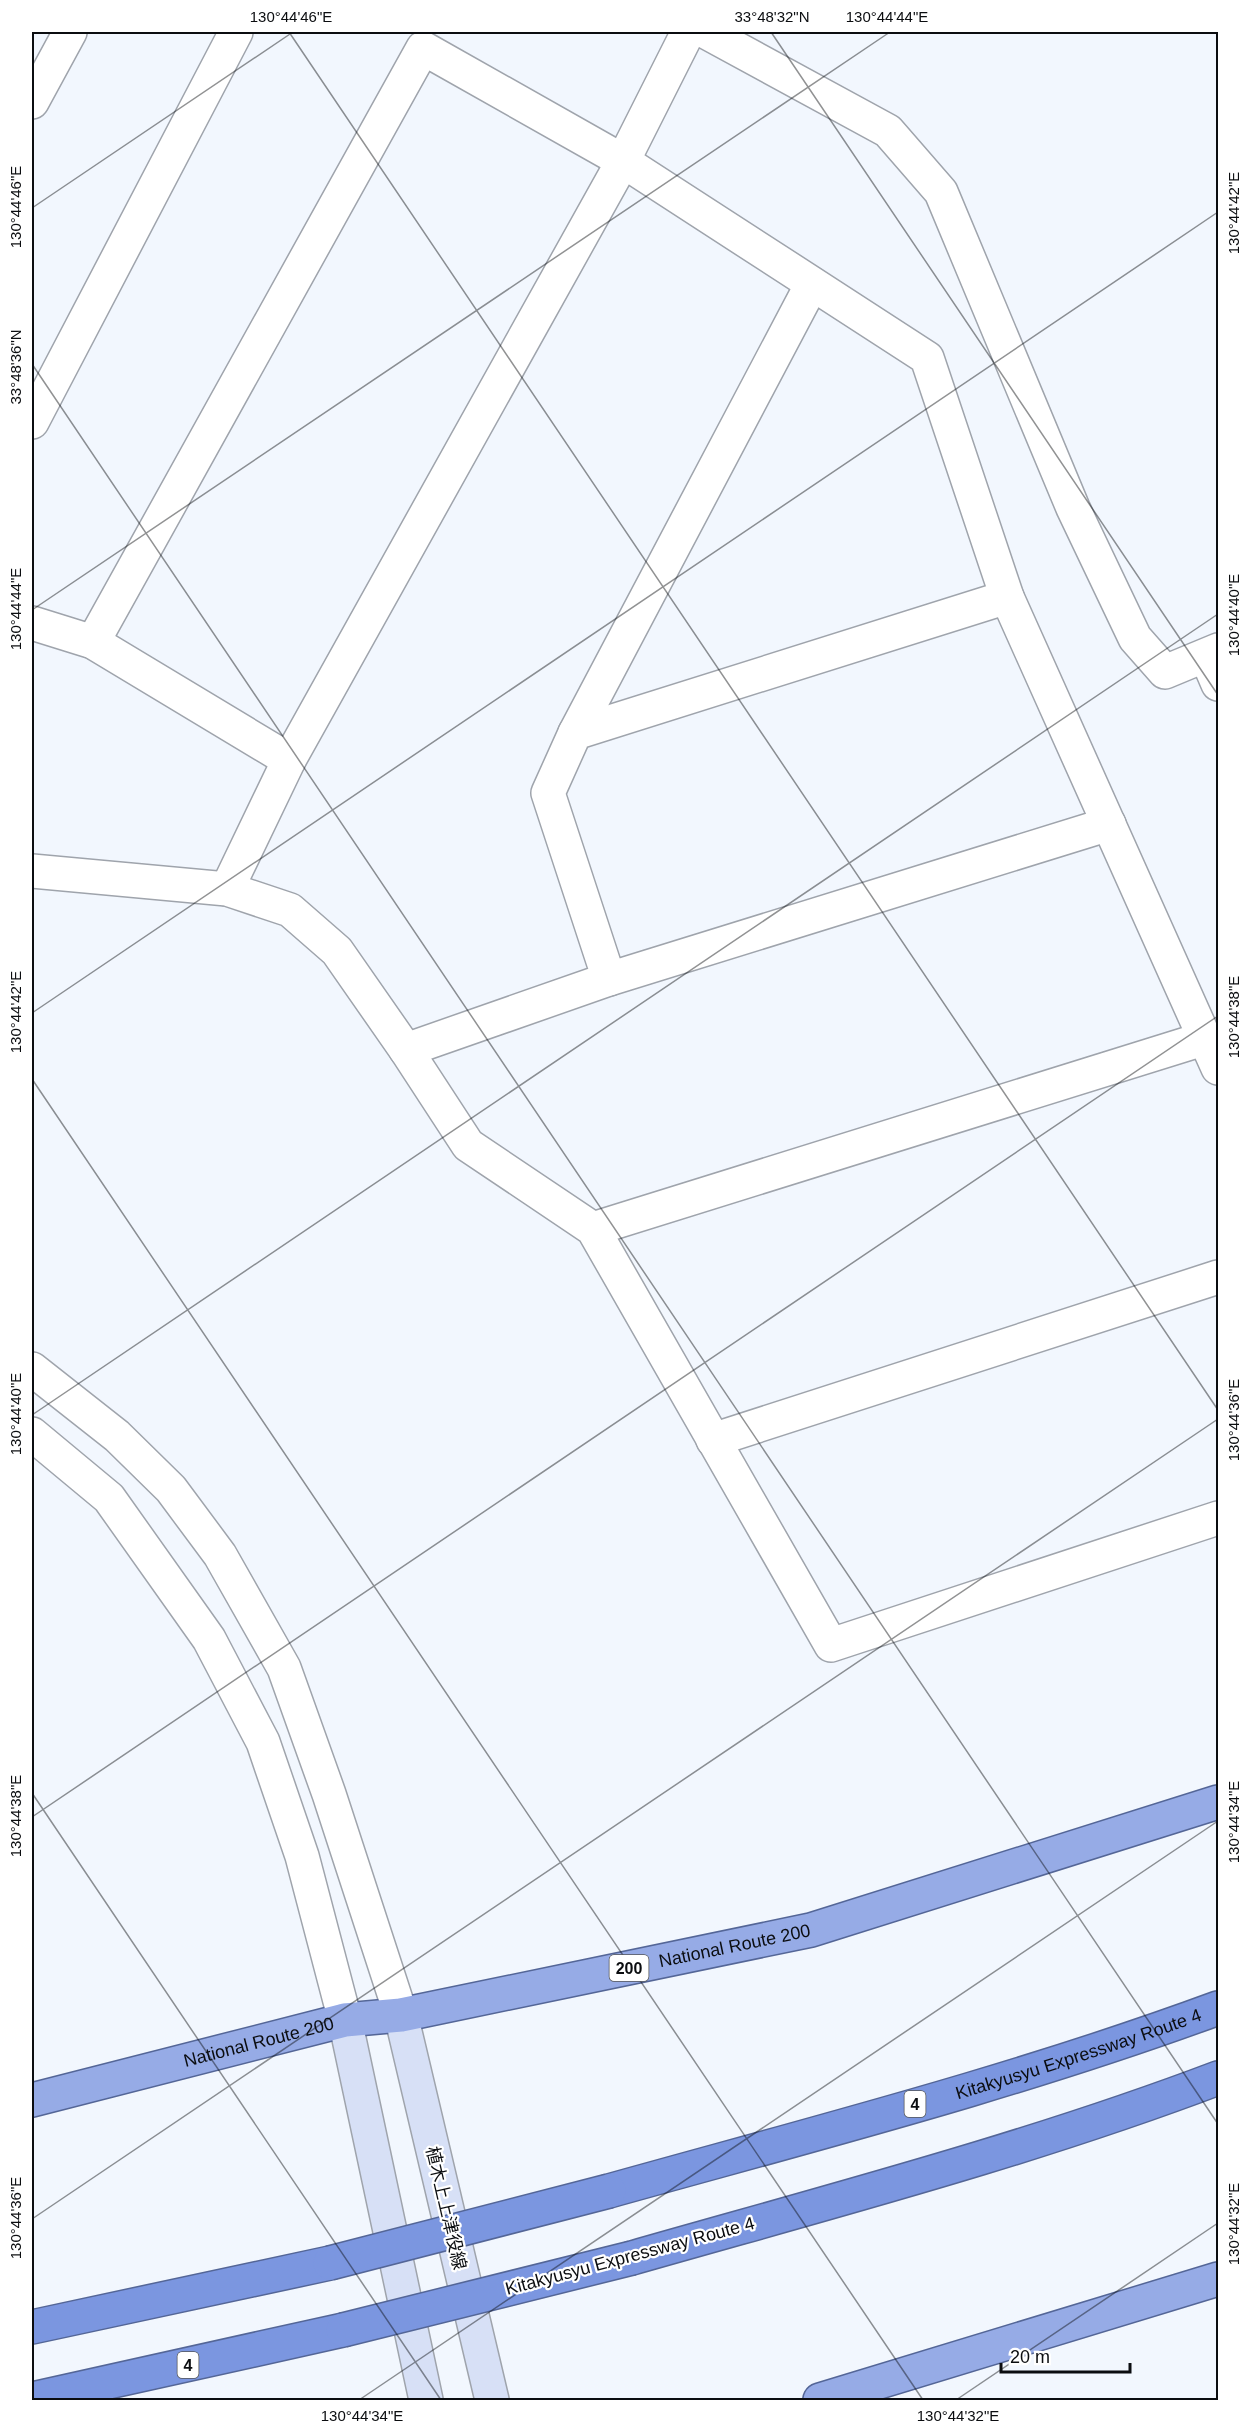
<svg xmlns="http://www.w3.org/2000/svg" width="1250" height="2432" font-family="Helvetica,'Noto Sans JP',sans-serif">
<rect width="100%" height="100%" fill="#f2f7fe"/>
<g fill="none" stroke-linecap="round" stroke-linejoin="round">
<g stroke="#9fa4ac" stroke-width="36">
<g id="minor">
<path d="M32,102L70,32"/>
<path d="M32,623L93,642L289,760"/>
<path d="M93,642L423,48L623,161L927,358L1007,597L1218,1068"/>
<path d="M1206,656L1218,684"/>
<path d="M575,733L812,284"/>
<path d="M32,871L227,889L290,910L337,951L406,1050L468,1145L593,1229L831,1645L1218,1518"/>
<path d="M227,889L289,760L623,161L688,32"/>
<path d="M609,979L1109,824"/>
<path d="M406,1050L609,979L548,793L575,733L1007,597"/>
<path d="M593,1229L1206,1038"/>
<path d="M713,1440L1218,1277"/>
</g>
</g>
<g stroke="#9fa4ac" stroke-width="36">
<g id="tertiary">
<path d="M706,32L888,131L941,192L1073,508L1135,638L1165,672L1218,650"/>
<path d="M32,422L236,32"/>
<path d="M32,1369L117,1436L171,1489L220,1555L284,1668L329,1794L401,2015"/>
<path d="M32,1434L109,1498L209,1639L263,1742L302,1856L345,2020"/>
</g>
</g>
<g stroke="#9fa4ac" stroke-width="36">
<g id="secondary">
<path d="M401,2015L492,2400"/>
<path d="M345,2020L426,2400"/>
</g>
</g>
<g stroke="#546697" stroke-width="36">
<g id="trunk">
<path id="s1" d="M32,2100L345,2020L401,2015L811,1930L1218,1802"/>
<path d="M820,2400L1218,2279"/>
</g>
</g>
<g stroke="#546697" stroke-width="36">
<g id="motorway">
<path id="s2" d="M609,2191C813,2134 1020,2081 1218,2008"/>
<path d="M632,2258C828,2202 1028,2150 1218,2078"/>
<path d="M32,2327L330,2263"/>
<path d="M32,2399L343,2330"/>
</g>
</g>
<use href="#minor" stroke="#fff" stroke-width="33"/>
<use href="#tertiary" stroke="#fff" stroke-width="33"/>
<use href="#secondary" stroke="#d7e0f6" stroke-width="33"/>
<use href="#trunk" stroke="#96abe6" stroke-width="33"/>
<use href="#motorway" stroke="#7b96e0" stroke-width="33"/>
<g stroke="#546697" stroke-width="36" stroke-linecap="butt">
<g id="motorway-bridge">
<path d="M330,2263L609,2191"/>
<path d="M343,2330L632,2258"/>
</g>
</g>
<use href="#motorway-bridge" stroke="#7b96e0" stroke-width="33"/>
</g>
<path fill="none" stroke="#0b0d10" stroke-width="1.5" stroke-opacity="0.45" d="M289,32L1218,1410M771,32L1218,695M32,208L293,32M32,364L1218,2124M32,610L890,32M32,1013L1218,212M32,1079L923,2400M32,1415L1218,614M32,1793L441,2400M32,1817L1218,1016M32,2219L1218,1419M359,2400L1218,1821M956,2400L1218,2223"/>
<g text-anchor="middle" stroke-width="4.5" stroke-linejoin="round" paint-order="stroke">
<g fill="#fff" stroke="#545658" stroke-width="1.5">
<rect x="609.5" y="1955" width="39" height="26" rx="4.5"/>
<rect x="904.5" y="2091" width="21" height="26" rx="4.5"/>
<rect x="177.5" y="2352" width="21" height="26" rx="4.5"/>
</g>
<g font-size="16" font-weight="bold" fill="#0b0d10">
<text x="629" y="1974">200</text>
<text x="915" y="2110">4</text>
<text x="188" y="2371">4</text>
</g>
<g font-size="18" fill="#0b0d10" stroke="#fff">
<text dy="6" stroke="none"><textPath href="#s1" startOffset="720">National Route 200</textPath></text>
<text dy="6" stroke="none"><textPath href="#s1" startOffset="234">National Route 200</textPath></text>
<text dy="6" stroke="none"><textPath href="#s2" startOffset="489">Kitakyusyu Expressway Route 4</textPath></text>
<text transform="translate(446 2208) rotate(77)" y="6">植木上上津役線</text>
<text transform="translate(630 2256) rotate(-15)" y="6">Kitakyusyu Expressway Route 4</text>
</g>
</g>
<rect width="1250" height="2432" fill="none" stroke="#ffffff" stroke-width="66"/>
<path d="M1001 2363v9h129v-9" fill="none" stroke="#0b0d10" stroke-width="3"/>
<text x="1010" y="2363" font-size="18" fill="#0b0d10" stroke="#ffffff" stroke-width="4.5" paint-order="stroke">20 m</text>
<rect x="33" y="33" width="1184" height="2366" fill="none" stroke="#0b0d10" stroke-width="2"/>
<g font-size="15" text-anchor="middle" fill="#0b0d10">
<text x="291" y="22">130°44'46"E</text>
<text x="772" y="22">33°48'32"N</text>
<text x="887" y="22">130°44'44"E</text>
<text transform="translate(16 207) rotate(-90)" y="5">130°44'46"E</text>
<text transform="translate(1234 213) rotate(-90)" y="5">130°44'42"E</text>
<text transform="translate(16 367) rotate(-90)" y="5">33°48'36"N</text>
<text transform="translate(16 609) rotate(-90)" y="5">130°44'44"E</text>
<text transform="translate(1234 615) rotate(-90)" y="5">130°44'40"E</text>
<text transform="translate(16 1012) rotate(-90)" y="5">130°44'42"E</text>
<text transform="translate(1234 1017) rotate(-90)" y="5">130°44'38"E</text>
<text transform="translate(16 1414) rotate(-90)" y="5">130°44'40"E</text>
<text transform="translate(1234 1420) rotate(-90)" y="5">130°44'36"E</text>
<text transform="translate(16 1816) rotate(-90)" y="5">130°44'38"E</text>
<text transform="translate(1234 1822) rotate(-90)" y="5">130°44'34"E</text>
<text transform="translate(16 2218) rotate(-90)" y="5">130°44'36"E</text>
<text transform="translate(1234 2224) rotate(-90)" y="5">130°44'32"E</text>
<text x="362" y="2421">130°44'34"E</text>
<text x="958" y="2421">130°44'32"E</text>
</g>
</svg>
